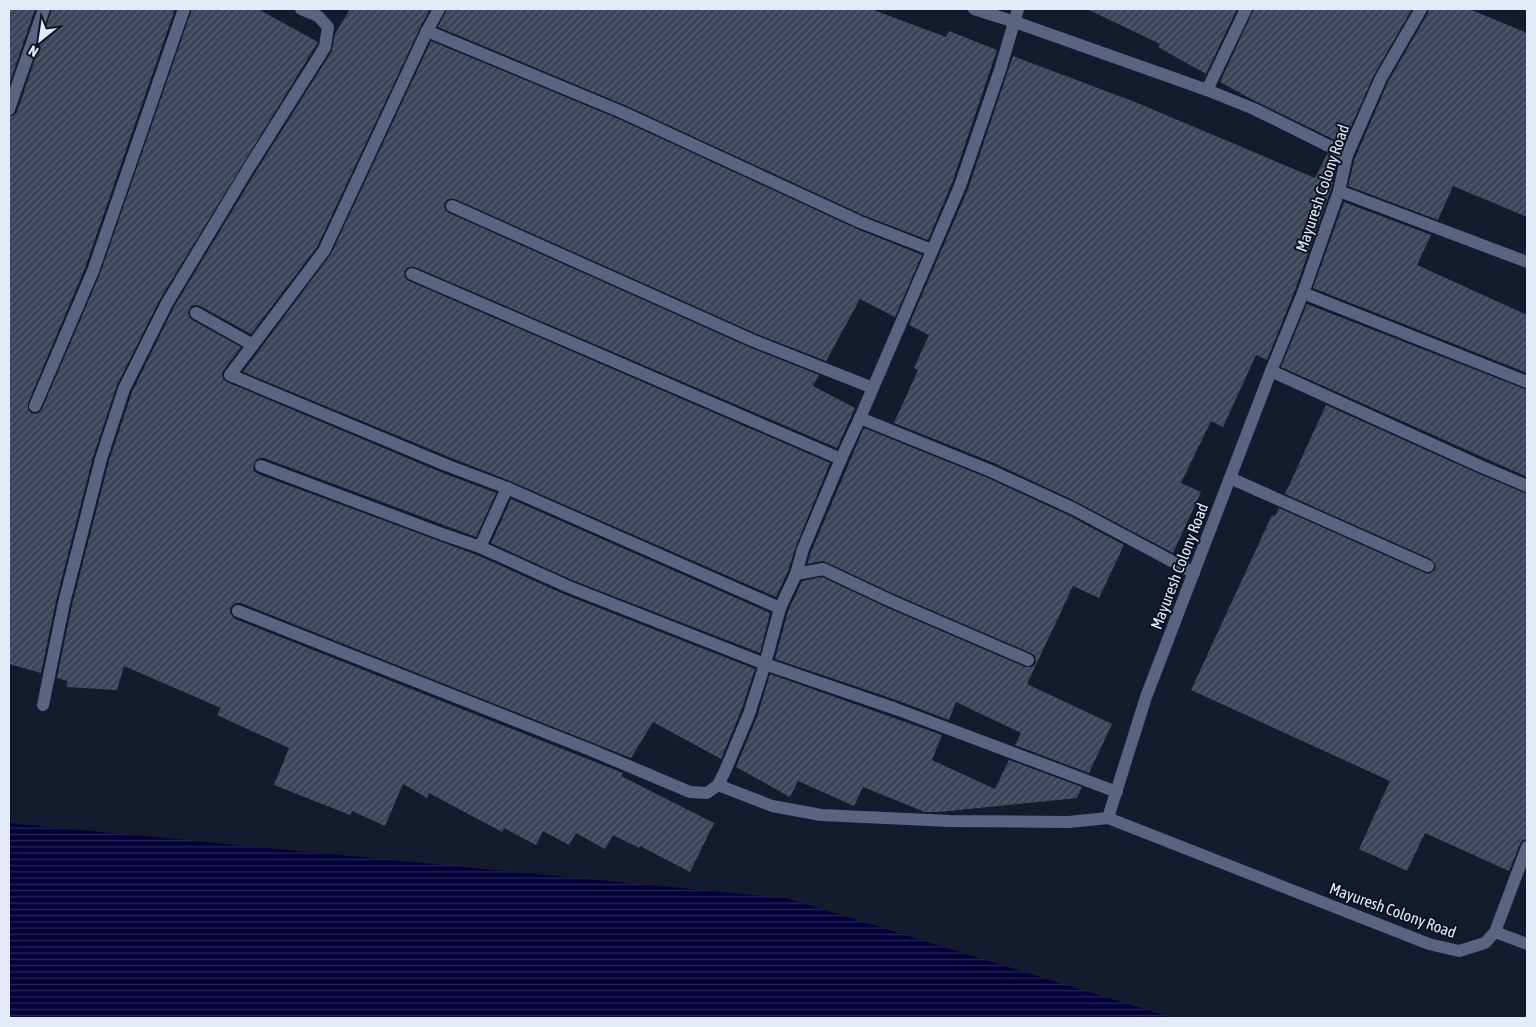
<svg xmlns="http://www.w3.org/2000/svg" width="1536" height="1027" font-family="'Asap Condensed',sans-serif">
<defs>
<pattern id="water-rules" width="6" height="5" patternUnits="userSpaceOnUse" patternTransform="scale(1.25)"><rect width="6" height="5" fill="#040139"/><path d="M0 2.5h6" fill="none" stroke="#282656"/></pattern>
<pattern id="building-hatch" width="6" height="6" patternUnits="userSpaceOnUse" patternTransform="scale(1.25)"><rect width="6" height="6" fill="#3c4459"/><path d="M-1 1l2-2M0 6l6-6M5 7l2-2" fill="none" stroke="#585f72"/></pattern>
</defs>
<rect width="100%" height="100%" fill="#151b2e"/>
<path fill="url(#water-rules)" d="M9,823L786,898L1173,1018H9Z"/>
<g fill="url(#building-hatch)">
<path d="M9,9H35L9,85Z"/>
<path d="M52,9H175L85,268L28,403V410L31,413L35,414L39,413L42,409L100,274L192,9H258L318,42L160,299L117,385L93,457L56,601L41,673L9,664V117L14,115L17,112Z"/>
<path d="M350,9H430L420,28L317,247L251,334L200,306L195,305L191,306L188,313L189,317L192,320L241,347L223,371L222,374L223,379L227,382L443,473L496,493L476,537L264,458H259L256,460L253,467L254,471L258,474L477,555L566,595L755,669L741,711L721,759L653,722L631,758L241,603H236L233,605L230,608V613L235,619L623,773L621,776L714,823L690,872L640,846L639,848L613,835L605,849L576,833L569,845L543,831L536,845L504,828L502,832L429,793L427,798L403,784L385,826L352,811L350,815L274,785L289,748L217,715L221,708L124,666L117,690L66,687L68,681L57,678L72,605L109,461L132,392L174,307L255,173L332,51L335,34Z"/>
<path d="M447,9H871L946,37L949,31L997,50L952,183L928,240L863,215L627,106L438,27Z"/>
<path d="M1087,9H1237L1206,74L1158,47L1160,44Z"/>
<path d="M1254,9H1412L1374,75L1343,144L1251,99L1220,82Z"/>
<path d="M1429,9H1469L1527,33V217L1453,186L1438,220L1348,186L1355,158L1388,82L1428,13Z"/>
<path d="M431,41L621,120L857,229L922,255L895,317L860,299L826,361L757,334L455,199H448L444,203L445,210L449,213L751,348L819,375L813,386L855,408L837,448L415,267H408L404,271L405,278L409,281L830,463L796,546L788,571L776,597L510,481L449,457L243,372L331,254Z"/>
<path d="M1013,56L1135,102L1315,178L1327,154L1338,159L1331,189L1295,290L1267,360L1256,355L1223,427L1211,421L1181,483L1201,492L1173,553L1077,502L994,463L894,423L918,370L914,368L929,335L909,325L968,189Z"/>
<path d="M1344,202L1431,235L1417,265L1527,315V373L1313,288Z"/>
<path d="M1307,304L1527,390V477L1281,367Z"/>
<path d="M1326,405L1477,473L1527,494V839L1522,840L1520,844L1509,871L1425,833L1423,839H1422L1407,871L1359,849L1390,781L1191,690L1272,515L1275,516L1279,508L1425,573L1429,574L1435,570L1436,565L1431,559L1285,494Z"/>
<path d="M864,428L988,478L1070,516L1124,545L1099,598L1073,586L1027,684L1112,724L1089,773L1015,745L1021,733L956,702L949,720L899,701L775,659L788,611L802,581L822,577L888,608L1025,667H1032L1036,663L1035,656L1031,653L894,594L826,562L822,561L807,564L811,552Z"/>
<path d="M511,499L770,613L760,653L572,580L491,543Z"/>
<path d="M770,674L942,735L932,760L995,789L1009,760L1082,787L1077,798L939,812H925L863,787L854,806L798,781L790,797L736,767L757,717Z"/>
</g>
<g fill="none" stroke-linecap="round" stroke-linejoin="round">
<g stroke="#5a6480" stroke-width="12">
<path d="M439,9L427,31L324,251L230,375L446,465L507,488L780,608"/>
<path d="M974,9L1015,22L1207,90L1254,109L1347,155"/>
<path d="M427,31L624,113L860,222L932,250"/>
<path d="M1207,90L1246,9"/>
<path d="M9,109L44,9"/>
<path d="M1339,191L1527,262"/>
<path d="M452,206L754,341L873,388"/>
<path d="M412,274L841,459"/>
<path d="M1303,293L1527,382"/>
<path d="M196,313L253,345"/>
<path d="M1271,371L1480,466L1527,486"/>
<path d="M35,406L93,271L184,9"/>
<path d="M860,418L991,471L1074,509L1194,573"/>
<path d="M261,466L442,534L480,547L569,587L765,664L896,709L1117,792"/>
<path d="M1230,478L1428,566"/>
<path d="M480,547L507,488"/>
<path d="M796,574L823,569L891,601L1028,660"/>
<path d="M238,611L593,751L690,792L707,793L718,785L725,771L749,714L765,664L780,608L796,574L803,549L841,459L860,418L960,186L1000,70L1018,9"/>
<path d="M43,705L64,603L101,459L124,389L167,303L248,169L325,47L328,27L318,16L301,9"/>
<path d="M718,785L772,806L821,815L950,821L1069,822L1108,818L1429,944L1459,951L1485,943L1495,932L1527,847"/>
<path d="M1108,818L1146,697L1271,371L1303,293L1339,191L1347,155L1381,78L1421,9"/>
<path d="M1495,932L1527,944"/>
</g>
</g>
<g text-anchor="middle" stroke-width="4" stroke-linejoin="round" paint-order="stroke">
<g font-size="16" fill="#e5eaf8" stroke="#0c1224">
<text transform="translate(1322 188) rotate(-71)" y="6">Mayuresh Colony Road</text>
<text transform="translate(1179 566) rotate(-69)" y="6">Mayuresh Colony Road</text>
<text transform="translate(1393 910) rotate(20)" y="6">Mayuresh Colony Road</text>
</g>
</g>
<rect width="1536" height="1027" fill="none" stroke="#e5eaf8" stroke-width="20"/>
<g transform="translate(40 40) rotate(210)" stroke="#0c1224" stroke-width="4" paint-order="stroke">
<path d="M0-4L9 19L0 12L-9 19Z" fill="#e5eaf8"/>
<text y="-8" font-size="14" font-weight="bold" text-anchor="middle" fill="#e5eaf8">N</text>
</g>
</svg>
